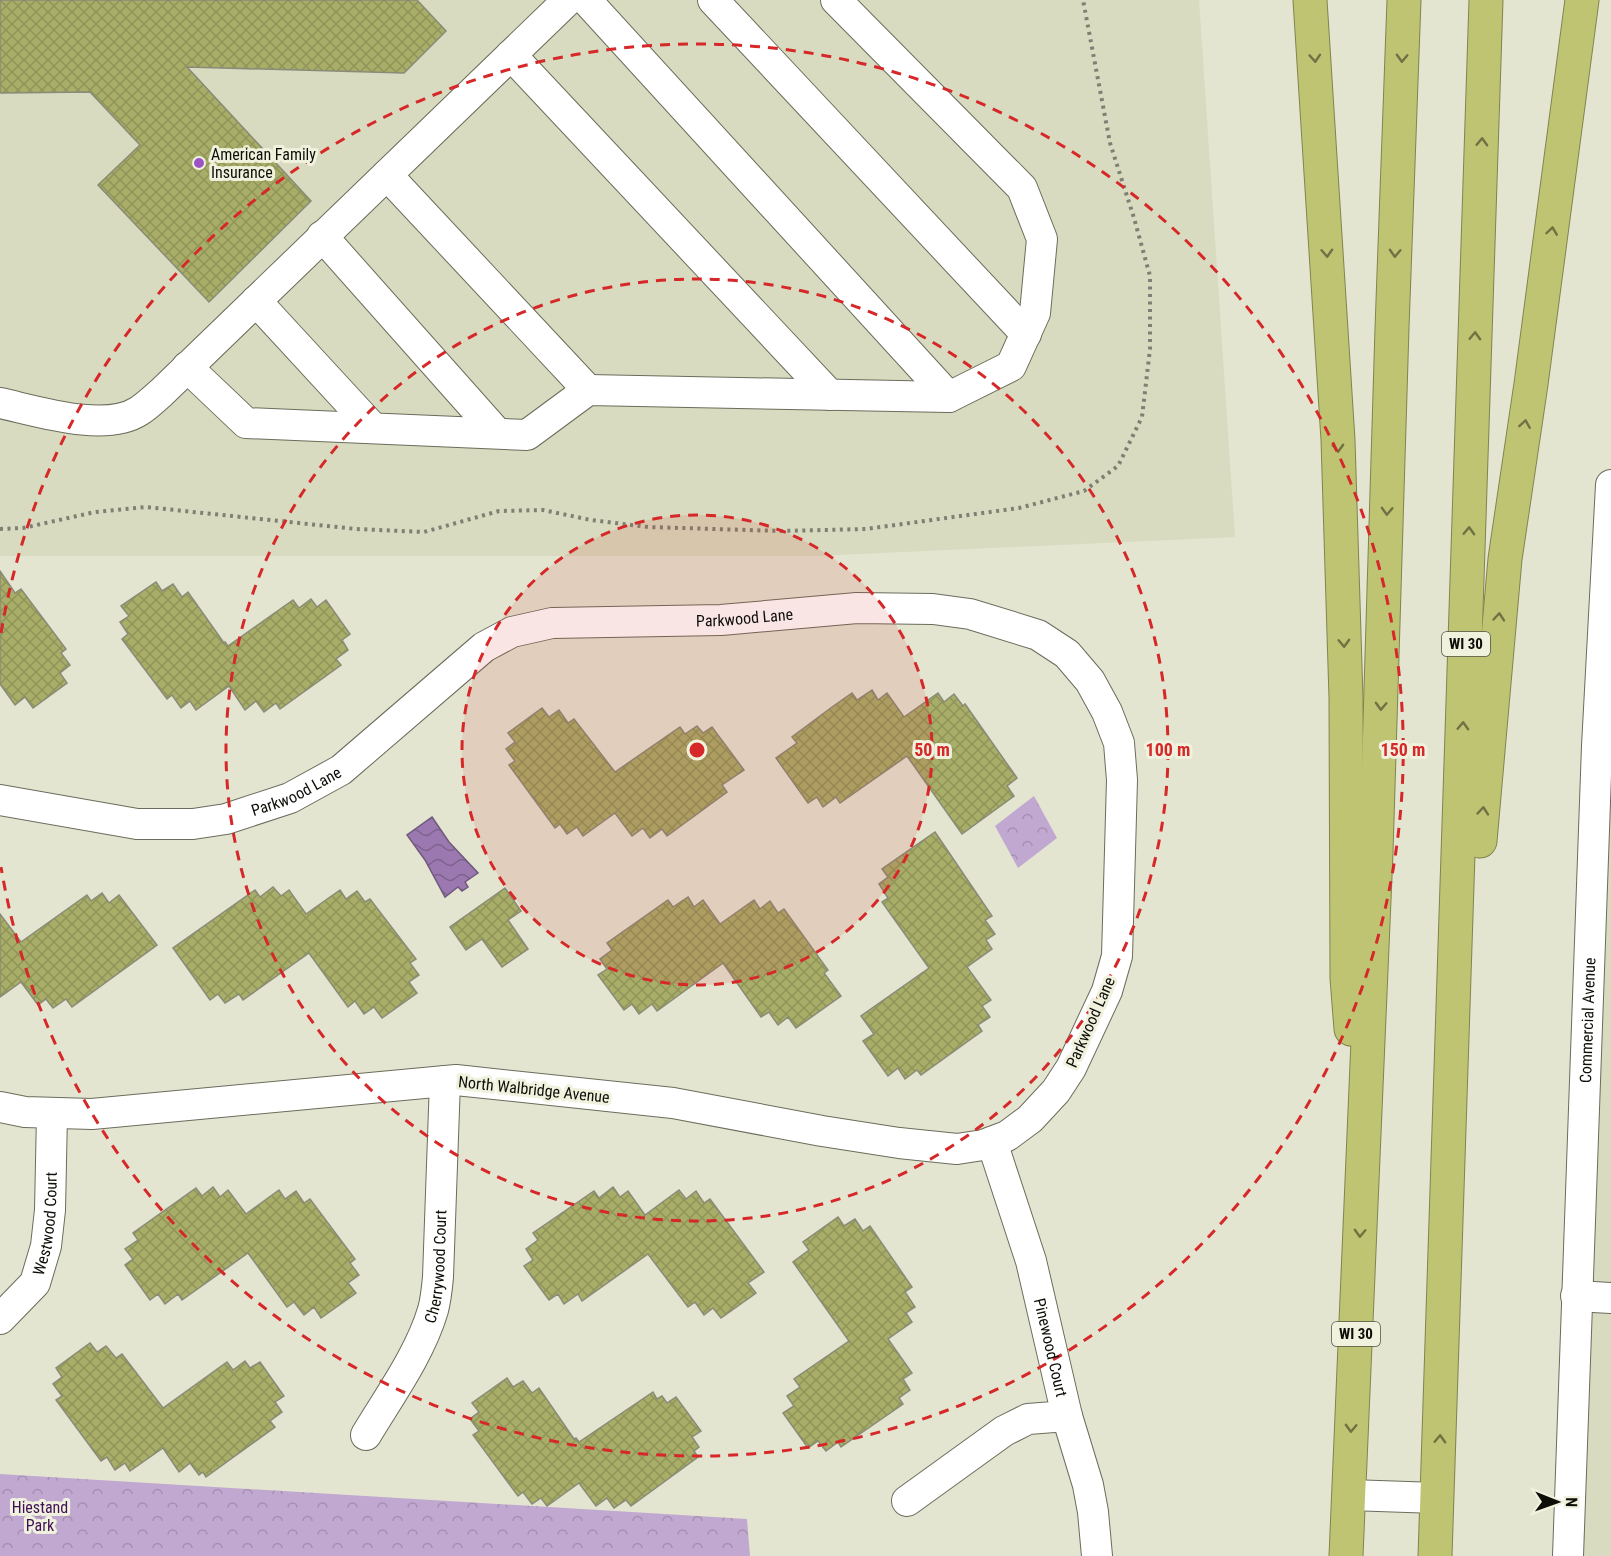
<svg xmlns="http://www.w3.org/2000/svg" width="1611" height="1556" font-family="'Roboto Condensed',sans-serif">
<defs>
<pattern id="park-crowns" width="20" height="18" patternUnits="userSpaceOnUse" patternTransform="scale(1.5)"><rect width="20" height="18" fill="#c1a8d0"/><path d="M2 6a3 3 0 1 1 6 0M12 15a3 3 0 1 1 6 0" fill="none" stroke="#a58fb1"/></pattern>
<pattern id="water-waves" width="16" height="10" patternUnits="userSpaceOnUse" patternTransform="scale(1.5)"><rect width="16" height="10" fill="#9b79b0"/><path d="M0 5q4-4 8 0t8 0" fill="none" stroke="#7d628d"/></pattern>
<pattern id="building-cross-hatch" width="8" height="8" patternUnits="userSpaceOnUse" patternTransform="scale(1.5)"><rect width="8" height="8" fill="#a8ad68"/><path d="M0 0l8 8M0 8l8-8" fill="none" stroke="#8f9459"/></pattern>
</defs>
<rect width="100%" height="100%" fill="#e3e5d1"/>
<g fill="#d8dbbf">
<path d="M0,0H1199L1235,537L816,556H0Z"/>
<path d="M1611,747V1556H1568Z"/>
</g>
<g fill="url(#park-crowns)">
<path d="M1034,796L1057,838L1018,868L995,826Z"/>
<path d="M0,1474L747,1519L750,1556H0Z"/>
</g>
<path fill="url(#water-waves)" stroke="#71597e" stroke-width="1.5" d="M432,817L449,842L478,873L465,882L468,887L462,891L458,887L445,897L425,860L407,835Z"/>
<g fill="url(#building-cross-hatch)" stroke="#898b78" stroke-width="1.5">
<path d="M0,0H417L446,31L404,73L187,67L311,201L209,302L98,185L140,145L90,92L0,93Z"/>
<path d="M0,571L15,593L21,589L66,649L61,653L70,665L60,673L67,683L33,708L25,697L15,705L0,684Z"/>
<path d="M156,582L162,591L173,584L182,597L188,592L224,643L225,642L228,646L293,600L299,608L311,599L317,607L326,600L350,634L342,640L348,650L336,659L341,665L280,709L276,703L264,712L256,701L245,710L229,686L196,710L190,701L181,708L172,695L167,699L122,639L128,634L120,622L129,616L121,606Z"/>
<path d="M872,690L878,700L887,693L904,717L938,693L944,702L954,694L963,706L965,704L1017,778L1007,786L1014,796L962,834L907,756L840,803L836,797L823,807L817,797L808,803L776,758L797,743L792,737L832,707L852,693L857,700Z"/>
<path d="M542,708L549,717L559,710L568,723L574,719L615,772L680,727L685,734L697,726L703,733L712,727L744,770L722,785L727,792L667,836L662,829L650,838L643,828L632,836L615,813L583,836L577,827L567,834L560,824L555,828L509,765L515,761L506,749L515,742L508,733Z"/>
<path d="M935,832L992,916L985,920L995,934L986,940L992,949L967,967L991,1000L982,1006L990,1017L978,1025L982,1031L921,1075L917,1070L905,1079L898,1068L888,1076L863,1041L874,1034L861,1016L929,968L882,902L888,898L879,884L888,877L882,869Z"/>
<path d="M273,887L281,896L289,890L306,914L340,890L346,899L357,891L365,902L370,899L416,959L410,963L419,975L409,982L417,993L382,1018L374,1007L364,1014L355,1001L348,1007L309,953L243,1000L239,994L225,1003L218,994L210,1000L173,948L255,890L260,897Z"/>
<path d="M505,888L521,911L508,920L528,949L502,967L482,939L466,950L450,927Z"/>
<path d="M102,893L109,903L119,895L157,945L72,1007L66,999L53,1008L46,999L38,1005L21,982L0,997V914L21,942L87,895L91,901Z"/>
<path d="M688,897L694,907L703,900L720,924L754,900L760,909L770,901L778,913L784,909L828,970L824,973L841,996L796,1028L788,1017L778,1025L769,1012L761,1017L723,963L657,1011L652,1004L639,1014L632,1004L624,1010L598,975L607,969L600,959L612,950L607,943L668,900L673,907Z"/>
<path d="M213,1187L220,1197L228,1190L246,1214L279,1190L285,1199L296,1191L304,1203L310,1199L355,1259L350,1263L359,1275L348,1283L356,1293L321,1318L314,1307L304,1315L294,1302L287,1307L248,1253L182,1300L178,1294L165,1304L158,1294L150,1300L125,1265L133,1259L125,1249L138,1240L133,1233L196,1188L202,1196Z"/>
<path d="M613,1187L620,1197L628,1191L645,1215L679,1190L686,1199L696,1191L704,1203L710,1199L764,1272L748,1283L756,1293L721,1318L713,1308L704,1315L695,1302L688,1307L648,1254L582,1301L578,1294L564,1304L558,1294L549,1300L524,1266L533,1260L526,1249L538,1240L533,1233L594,1191L599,1198Z"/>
<path d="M838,1217L844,1226L855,1219L863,1231L870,1226L912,1287L905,1292L915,1307L906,1313L912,1322L888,1339L912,1373L903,1379L910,1390L899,1398L903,1404L841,1447L838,1442L826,1451L818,1441L808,1448L783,1413L794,1406L787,1396L800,1387L794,1379L849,1341L793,1262L809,1250L803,1242Z"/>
<path d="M90,1343L97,1352L106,1346L116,1358L122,1354L163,1408L227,1362L233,1370L245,1361L250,1368L260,1362L284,1396L275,1402L282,1412L270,1421L275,1427L206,1477L203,1472L199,1475L190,1463L179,1472L163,1448L130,1471L125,1463L115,1470L107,1457L101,1461L56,1400L62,1396L53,1384L62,1377L56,1368Z"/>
<path d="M507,1378L513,1387L523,1381L532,1393L539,1388L574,1439L576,1438L579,1442L653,1392L657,1399L662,1396L667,1403L676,1397L701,1431L692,1437L699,1447L694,1451L698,1457L631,1506L626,1500L614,1508L607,1498L596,1506L579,1483L547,1506L541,1498L532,1504L523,1492L518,1496L473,1435L479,1431L470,1419L479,1412L472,1403Z"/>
</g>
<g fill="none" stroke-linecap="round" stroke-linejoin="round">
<g stroke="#6b6c5b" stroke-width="32">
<g id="minor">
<path d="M586,0L949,397"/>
<path d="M713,0L1026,334"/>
<path d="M511,55L830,395"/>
<path d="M387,175L588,390"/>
<path d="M322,236L497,433"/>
<path d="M256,301L373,428"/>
<path d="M187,367L246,423L527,435L588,390L949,397L1011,366L1035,313L1042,239L1022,188L836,0"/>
<path d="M0,403C37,411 105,433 139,411C147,406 154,399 161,393L568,0"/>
<path id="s1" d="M0,800L137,824H193L226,819L290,798L341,770L484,647L512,632L552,623L721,620L857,608L933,609L970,614L1038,635L1067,654L1090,681L1107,712L1119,743L1122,780L1117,956L1107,991L1071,1068L1056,1091L1030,1119L1007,1136L983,1145L957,1149L899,1143L822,1131L673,1103L456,1080L92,1114L25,1112L0,1107"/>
<path id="s2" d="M992,1142L1031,1261L1067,1416L1088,1485L1093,1512L1097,1556"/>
<path d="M1576,1296L1611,1298"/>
<path id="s3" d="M0,1319L35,1283L46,1246L50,1210L52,1114"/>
<path id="s4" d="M366,1435C390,1395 420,1354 433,1310C436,1299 437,1288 438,1277L445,1081"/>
<path d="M1349,1495L1437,1498"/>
<path d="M907,1501L1004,1431L1028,1419L1067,1416"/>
<path id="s5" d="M1568,1556L1597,746L1611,485"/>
</g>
</g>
<g stroke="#81844e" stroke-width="35">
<g id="highway">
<path d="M1310,0L1338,440L1346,698L1347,978L1351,1029"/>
<path d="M1480,841L1505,559L1531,384L1582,0"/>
<path d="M1346,1556L1376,853L1392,328L1404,0"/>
<path d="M1435,1556L1486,0"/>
</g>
</g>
<path stroke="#7f8073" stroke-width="4" stroke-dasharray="3 4.5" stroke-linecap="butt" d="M0,529L23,528L95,512L146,507L356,529L424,532L499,511L543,510L591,520L648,527L781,531L866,529L1019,508L1084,491L1118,466L1142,417L1150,349V276L1134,218L1110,143L1083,0"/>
<use href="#minor" stroke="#fff" stroke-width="30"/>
<use href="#highway" stroke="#bfc473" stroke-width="33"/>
</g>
<defs><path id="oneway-chevron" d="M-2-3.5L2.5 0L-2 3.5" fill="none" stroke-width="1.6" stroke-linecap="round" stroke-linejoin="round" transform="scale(1.5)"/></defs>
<g stroke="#6f7243">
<use href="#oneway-chevron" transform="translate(1315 58) rotate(86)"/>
<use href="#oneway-chevron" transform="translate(1402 58) rotate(92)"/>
<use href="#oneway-chevron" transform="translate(1482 142) rotate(-88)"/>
<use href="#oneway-chevron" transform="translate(1552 231) rotate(-82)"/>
<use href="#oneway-chevron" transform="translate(1327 253) rotate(87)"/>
<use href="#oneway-chevron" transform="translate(1395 253) rotate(92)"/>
<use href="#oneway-chevron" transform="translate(1475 336) rotate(-88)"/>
<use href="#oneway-chevron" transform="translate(1525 424) rotate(-81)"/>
<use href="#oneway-chevron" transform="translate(1338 448) rotate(88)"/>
<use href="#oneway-chevron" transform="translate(1387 511) rotate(92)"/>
<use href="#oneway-chevron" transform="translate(1469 531) rotate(-88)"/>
<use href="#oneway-chevron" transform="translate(1499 617) rotate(-85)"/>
<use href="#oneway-chevron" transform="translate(1344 643) rotate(88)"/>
<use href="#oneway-chevron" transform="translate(1381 706) rotate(92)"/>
<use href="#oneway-chevron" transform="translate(1463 726) rotate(-88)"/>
<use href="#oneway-chevron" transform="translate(1483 811) rotate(-85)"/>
<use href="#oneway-chevron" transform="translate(1360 1233) rotate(92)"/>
<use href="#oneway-chevron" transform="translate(1351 1428) rotate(92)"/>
<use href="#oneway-chevron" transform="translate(1440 1439) rotate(-88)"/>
</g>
<circle cx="697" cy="750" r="235" fill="#d62828" fill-opacity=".12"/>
<g fill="none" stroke="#d62828" stroke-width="3" stroke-dasharray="10 8">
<circle cx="697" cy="750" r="235"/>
<circle cx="697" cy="750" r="471"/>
<path d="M1 633A706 706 0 1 1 1 867"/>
</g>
<circle fill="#9e53c5" stroke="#f0f2de" stroke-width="2" cx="199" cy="163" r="6"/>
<g text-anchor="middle" stroke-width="6" stroke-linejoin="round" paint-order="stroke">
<g fill="#f0f2de" stroke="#525248" stroke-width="1.5">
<rect x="1442" y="632" width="48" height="24" rx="4.5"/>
<rect x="1332" y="1322" width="48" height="24" rx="4.5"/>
</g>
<g font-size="15" font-weight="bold" fill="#0e0e08">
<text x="1466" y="649">WI 30</text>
<text x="1356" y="1339">WI 30</text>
</g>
<g font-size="16" fill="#0e0e08" stroke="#f0f2de" text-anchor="start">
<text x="211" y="160">American Family<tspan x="211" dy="18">Insurance</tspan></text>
</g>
<g font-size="16" fill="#0e0e08" stroke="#f0f2de">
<text dy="6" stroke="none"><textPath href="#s1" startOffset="808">Parkwood Lane</textPath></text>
<text dy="6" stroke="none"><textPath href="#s1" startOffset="304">Parkwood Lane</textPath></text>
<text dy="6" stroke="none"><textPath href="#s5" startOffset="536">Commercial Avenue</textPath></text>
<text transform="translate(1090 1022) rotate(-66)" y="6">Parkwood Lane</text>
<text transform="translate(534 1089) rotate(6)" y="6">North Walbridge Avenue</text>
<text dy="6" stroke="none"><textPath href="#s3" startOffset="111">Westwood Court</textPath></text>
<text dy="6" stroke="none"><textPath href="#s4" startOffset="186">Cherrywood Court</textPath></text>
<text dy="6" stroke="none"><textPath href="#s2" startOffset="214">Pinewood Court</textPath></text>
</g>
<g font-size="16" fill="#3f1055" stroke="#f0f2de">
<text x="40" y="1513">Hiestand<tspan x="40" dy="18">Park</tspan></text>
</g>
</g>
<circle cx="697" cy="750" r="9" fill="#d62828" stroke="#f0f2de" stroke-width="3"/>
<g font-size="18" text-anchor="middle" font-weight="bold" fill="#d62828" stroke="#f0f2de" stroke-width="6" stroke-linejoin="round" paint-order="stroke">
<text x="932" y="756">50 m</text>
<text x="1168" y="756">100 m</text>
<text x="1403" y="756">150 m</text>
</g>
<g transform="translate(1557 1502) rotate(91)" stroke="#f0f2de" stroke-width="4.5" paint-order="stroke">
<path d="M0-4.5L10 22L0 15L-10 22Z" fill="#0e0e08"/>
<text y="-9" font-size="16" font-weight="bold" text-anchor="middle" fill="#0e0e08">N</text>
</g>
</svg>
